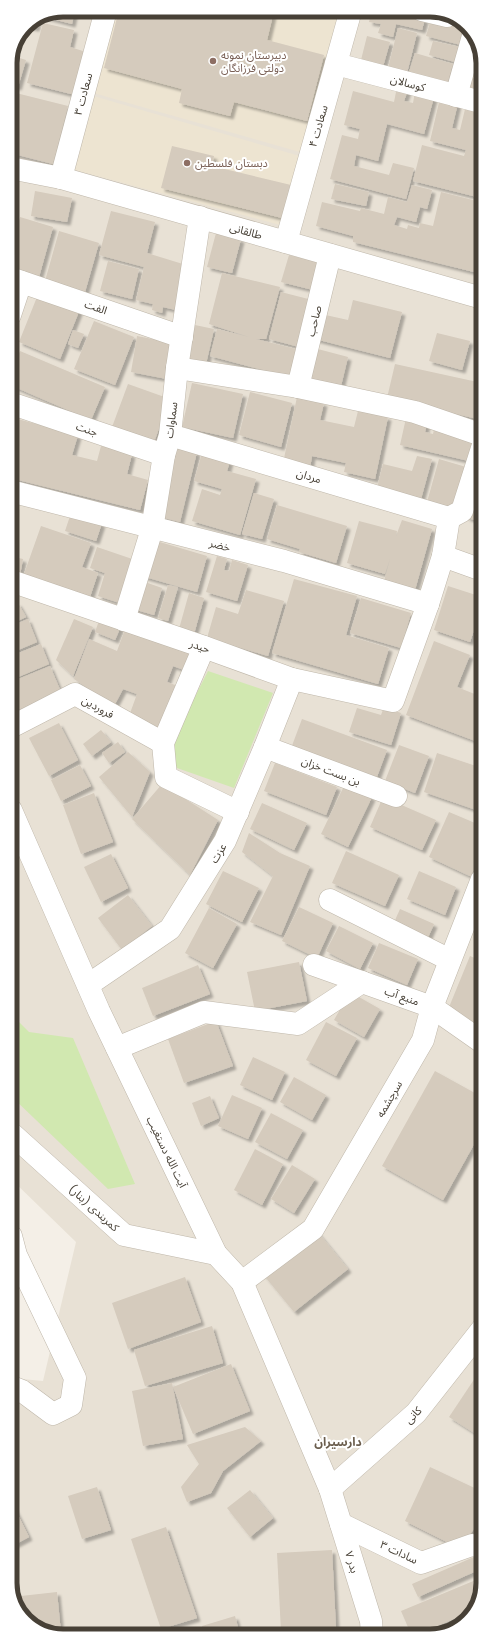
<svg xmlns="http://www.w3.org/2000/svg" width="493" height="1646" font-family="Poppins,'Noto Sans Arabic',sans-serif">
<defs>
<filter id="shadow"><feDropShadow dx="3.5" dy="3.5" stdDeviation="1" flood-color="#0004"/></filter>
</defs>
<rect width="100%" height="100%" fill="#f4efe7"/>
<path fill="#e8e1d5" d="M63,10H434L465,23L481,49L483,1583L472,1615L444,1634L59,1636L28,1623L12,1597L11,1378L43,1381L76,1242L11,1179L10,63L26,25Z"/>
<g fill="#ede4d1">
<path d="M113,10L206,31L212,10H339L303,153L90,92Z"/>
<path d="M125,10H208L203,29Z"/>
<path d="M90,95L303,157L284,226L71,169Z"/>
</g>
<g fill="#d1e8b0">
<path d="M208,671L273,693L234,788L177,768L169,748Z"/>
<path d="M11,1014L29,1032L73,1038L135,1184L108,1189L11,1096Z"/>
</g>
<g fill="#d5cbbd" filter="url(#shadow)">
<path d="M63,10H75L72,24L45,17Z"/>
<path d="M119,10H154L184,18L186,10H255L273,15L267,40L324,55L307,121L234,102L230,116L179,103L182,89L104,68Z"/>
<path d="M372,10H393L425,19L422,30L396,24L393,37L378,33L381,24L369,22Z"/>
<path d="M431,19L465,29L461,45L426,36Z"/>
<path d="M38,20L36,28L25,26L26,25Z"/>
<path d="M43,23L74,30L70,47L86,52L75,95L27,83Z"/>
<path d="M398,28L417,33L407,73L388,68Z"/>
<path d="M367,36L390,42L382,70L360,64Z"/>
<path d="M433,41L460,47L455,62L429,55Z"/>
<path d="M415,53L453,64L447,85L408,75Z"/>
<path d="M13,56L26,60L18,87L10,85V63Z"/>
<path d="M476,58L481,59V77L471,74Z"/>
<path d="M470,77L481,80V99L465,95Z"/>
<path d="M397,87L408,90L404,101L413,103L415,92L434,97L424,134L387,124L378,161L356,155L354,166L389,175L393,163L414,168L406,199L330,179L342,135L358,139L360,129L344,125L353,91L394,102Z"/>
<path d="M16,93L68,106L53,164L10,153V117Z"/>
<path d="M440,98L458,103L452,128L460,130L466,105L481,110V149L474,173L481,175V198L413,181L422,145L464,156L466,150L430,141Z"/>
<path d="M172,146L214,156L212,166L291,185L282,218L161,188Z"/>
<path d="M335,184L369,192L366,206L331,199Z"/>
<path d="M412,185L432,190L427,209L420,207L416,222L397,217L394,225L407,229L408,225L419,228L420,223L433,226L441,192L481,202L482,274L353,242V236L316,226L322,202L360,211L361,208L384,214L388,197L407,202Z"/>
<path d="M35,191L72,198L67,222L31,216Z"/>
<path d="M111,211L155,222L147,253L186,265L176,310L163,307L162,313L152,310L153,304L136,300L144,267L99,255Z"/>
<path d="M20,217L53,227L39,277L10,269V254Z"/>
<path d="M59,231L99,243L85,292L45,281Z"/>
<path d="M216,233L241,239L232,273L207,267Z"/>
<path d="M289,255L324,264L317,291L281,282Z"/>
<path d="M108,261L139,269L132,299L100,291Z"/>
<path d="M222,273L280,287L266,339H256L300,350L293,378L210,356L217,329L249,337L209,324Z"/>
<path d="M39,292L80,309L60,359L19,342Z"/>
<path d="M281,292L316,301L303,348L269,339Z"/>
<path d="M353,300L402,312L390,358L315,339L321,314L348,320Z"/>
<path d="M94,321L134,337L115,385L74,369Z"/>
<path d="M190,324L214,329L206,364L182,359Z"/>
<path d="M73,330L84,334L78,348L68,344Z"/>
<path d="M437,333L470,341L462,370L429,361Z"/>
<path d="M137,336L178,344L172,380L131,372Z"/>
<path d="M481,343H482V369L475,367Z"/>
<path d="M314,348L348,357L341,386L306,377Z"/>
<path d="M20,351L105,387L91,420L10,385V373Z"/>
<path d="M395,364L482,383V420L387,398Z"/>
<path d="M192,383L243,394L233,438L182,427Z"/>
<path d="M128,384L170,399L154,442L112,427Z"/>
<path d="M250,392L292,403L281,447L239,435Z"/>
<path d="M297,397L324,403L320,420L354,427L358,411L388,417L375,479L344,472L346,463L312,456L310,468L283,463Z"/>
<path d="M10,417L78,435L72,455L97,461L101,446L132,454L127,474L148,480L140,510L10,478Z"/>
<path d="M406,418L427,423L425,432L433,434L435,425L475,434L469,461L400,445Z"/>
<path d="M177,447L197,452L180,522L160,517Z"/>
<path d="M202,453L230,461L227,471L256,479L240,535L192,521L202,489L220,495L222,489L194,481Z"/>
<path d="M417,456L432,459L421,499L377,488L383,464L412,471Z"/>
<path d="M439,459L466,467L454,510L427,502Z"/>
<path d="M480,487L482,488V523L466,517Z"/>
<path d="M254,493L274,499L262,539L242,534Z"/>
<path d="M277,505L347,526L336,563L299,552L300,549L267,539Z"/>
<path d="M71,513L102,523L96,541L65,531Z"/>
<path d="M402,520L432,529L415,590L384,581L390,559L385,574L347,563L359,521L397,531L396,536Z"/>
<path d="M41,526L91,543L82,567L98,573L90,597L24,574Z"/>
<path d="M153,540L207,556L197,592L142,576Z"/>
<path d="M97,547L138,561L123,604L98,596L105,573L90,568Z"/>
<path d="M217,556L227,559L224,570L229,571L232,560L248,565L237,601L206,592Z"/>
<path d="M14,557L23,559L20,575L11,572Z"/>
<path d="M294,579L357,596L346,635L389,648L378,684L272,653Z"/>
<path d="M142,581L162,588L154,615L133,609Z"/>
<path d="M168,585L178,587L168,621L158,618Z"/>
<path d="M448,586L482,597V607L470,642L434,630Z"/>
<path d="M246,590L284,601L268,656L207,638L216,607L238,614Z"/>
<path d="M189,593L204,598L194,634L179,629Z"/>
<path d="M361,598L411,613L401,648L350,633Z"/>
<path d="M18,603L26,617L11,624V605Z"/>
<path d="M101,615L122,624L115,640L95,632Z"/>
<path d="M28,619L37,642L11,653V626Z"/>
<path d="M74,619L93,627L73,676L56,660Z"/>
<path d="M127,624L195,650L187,671L173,666L167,682L183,688L165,732L129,716L137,694L123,689L114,706L74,679L89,639L117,651Z"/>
<path d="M434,641L470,655L457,687L482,697V733L478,742L406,715Z"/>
<path d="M41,644L49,664L11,680V656Z"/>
<path d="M50,666L61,692L11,713V682Z"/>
<path d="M384,707L401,713L391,745L349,732L357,708L381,715Z"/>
<path d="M302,719L387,750L375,782L290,751Z"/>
<path d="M59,723L78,760L49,776L29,738Z"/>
<path d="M101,730L111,742L92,756L83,744Z"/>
<path d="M118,742L125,752L109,763L102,753Z"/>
<path d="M399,745L429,756L415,793L385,781Z"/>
<path d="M128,752L150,772L132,817L99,777Z"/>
<path d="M437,753L482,768V812L424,792Z"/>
<path d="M275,763L337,787L326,815L264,791Z"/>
<path d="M80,765L91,786L61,801L51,780Z"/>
<path d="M162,784L218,820L190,875L132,819Z"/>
<path d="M345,784L372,797L348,847L321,834Z"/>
<path d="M94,793L113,842L81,854L63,805Z"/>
<path d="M383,797L436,820L422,850L370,827Z"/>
<path d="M262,803L307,823L294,850L250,829Z"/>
<path d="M449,812L482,826V854L472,877L429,857Z"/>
<path d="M249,833L280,853L310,866L281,935L250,922L273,876L242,852Z"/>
<path d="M346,851L399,875L385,906L332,883Z"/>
<path d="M111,854L128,888L101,902L84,867Z"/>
<path d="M223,871L259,888L242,922L206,904Z"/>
<path d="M419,871L456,887L445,915L407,899Z"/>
<path d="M128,895L152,926L122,950L98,918Z"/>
<path d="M299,907L333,923L317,958L282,941Z"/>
<path d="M209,908L237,924L213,968L185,953Z"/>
<path d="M400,909L434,924L426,942L392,927Z"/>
<path d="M339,926L373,943L360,969L326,951Z"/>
<path d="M379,943L418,959L407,985L368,968Z"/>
<path d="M470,956L482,961V1027L447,1012Z"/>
<path d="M299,962L307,1001L255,1011L247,972Z"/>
<path d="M198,965L210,994L153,1016L142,988Z"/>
<path d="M350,992L380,1009L364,1037L334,1020Z"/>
<path d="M216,1021L233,1066L184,1083L168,1039Z"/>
<path d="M326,1022L357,1038L336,1076L306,1060Z"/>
<path d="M253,1057L285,1072L272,1100L240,1085Z"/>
<path d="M435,1071L482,1097V1130L443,1200L382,1166Z"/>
<path d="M294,1077L326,1095L312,1120L280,1102Z"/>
<path d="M232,1095L262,1108L248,1139L218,1126Z"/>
<path d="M210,1096L219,1118L201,1126L192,1103Z"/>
<path d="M271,1113L303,1130L287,1159L255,1142Z"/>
<path d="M255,1149L283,1164L262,1205L234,1190Z"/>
<path d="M292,1165L315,1179L294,1213L271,1199Z"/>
<path d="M316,1230L348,1269L294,1312L262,1273Z"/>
<path d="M185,1277L201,1322L128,1349L112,1303Z"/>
<path d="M212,1326L223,1363L145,1386L134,1350Z"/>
<path d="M231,1364L250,1411L193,1434L173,1387Z"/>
<path d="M479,1372L483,1374V1424L476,1434L449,1417Z"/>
<path d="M172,1383L183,1439L143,1446L132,1391Z"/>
<path d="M245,1427L261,1441L223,1471L211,1493L187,1502L181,1487L199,1464L187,1445Z"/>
<path d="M430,1467L483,1492V1517L464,1542L449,1543L405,1521Z"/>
<path d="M97,1487L111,1530L82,1539L68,1496Z"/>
<path d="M250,1490L273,1518L250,1537L227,1508Z"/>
<path d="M12,1503L29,1537L12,1546Z"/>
<path d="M166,1527L197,1618L161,1629L131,1539Z"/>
<path d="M332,1550L336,1629L281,1632L277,1553Z"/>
<path d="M483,1553V1568L418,1597L412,1584Z"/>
<path d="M483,1577V1583L473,1611L418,1634H411L401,1611Z"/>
<path d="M57,1592L61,1633L55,1634L28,1623L12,1597Z"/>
<path d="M235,1616L240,1635H204L202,1626Z"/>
<path d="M460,1622L444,1634H434Z"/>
</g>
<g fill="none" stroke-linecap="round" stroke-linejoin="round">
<g stroke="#bfb7aa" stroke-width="23">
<g id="minor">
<path d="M422,10L447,16"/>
<path d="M336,64L481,102"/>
<path d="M456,96L473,36"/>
<path d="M10,168L61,178L482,298"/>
<path d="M61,178L106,10"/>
<path d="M286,242L351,10"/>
<path d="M10,278L182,337"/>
<path d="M10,315L21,282"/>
<path d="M177,368L298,387L415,412L482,435"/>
<path d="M298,387L330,255"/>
<path d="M10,403L164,455"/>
<path d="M170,435L449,518"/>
<path d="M10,491L284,561L428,604"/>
<path d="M443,556L482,570"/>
<path d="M11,581L204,647L292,679L393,701L428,604L443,556L449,518L462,511L482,448"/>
<path d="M124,620L152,529L164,455L170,435L177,368L200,217"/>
<path d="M204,647L163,743L166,777L238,812"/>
<path d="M11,727L75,694L163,743"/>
<path d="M265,747L396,796"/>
<path d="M330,900L450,960"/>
<path d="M314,965L432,1007L482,1042"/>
<path d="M88,985L170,929L225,841L265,747L292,679"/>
<path d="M117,1048L204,1012L298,1024L362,982"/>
<path d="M11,1236L16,1255L75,1378L71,1405L53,1414L22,1391L12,1387"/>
<path d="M242,1282L313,1229L423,1040L432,1007L482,879"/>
<path d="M330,1489L371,1621L372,1635"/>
<path d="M341,1524L421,1563L472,1545L483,1547"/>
</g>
</g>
<g stroke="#bfb7aa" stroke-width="23">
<g id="tertiary">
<path d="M11,810L99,1011L216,1254L242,1282L330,1489L416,1413L483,1328"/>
<path d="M11,1133L124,1235L216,1254"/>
</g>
</g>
<use href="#minor" stroke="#fff" stroke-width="22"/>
<use href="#tertiary" stroke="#fff" stroke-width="22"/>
</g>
<g fill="#8d6e63" stroke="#fff" stroke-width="1.5">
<circle cx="213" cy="61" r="4"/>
<circle cx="187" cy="163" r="4"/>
</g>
<g text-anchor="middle" stroke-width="4" stroke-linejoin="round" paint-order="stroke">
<g font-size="11" fill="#785e54" stroke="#fff" text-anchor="start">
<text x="221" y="59">دبیرستان نمونه<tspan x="221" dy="13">دولتی فرزانگان</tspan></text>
<text x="195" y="167">دبستان فلسطین</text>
</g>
<g font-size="11" fill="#474036" stroke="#fff">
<text transform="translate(408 83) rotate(15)" y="4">کوسالان</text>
<text transform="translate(83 94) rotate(-75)" y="4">سعادت ۳</text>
<text transform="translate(318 126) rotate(-74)" y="4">سعادت ۴</text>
<text transform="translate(246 231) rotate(16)" y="4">طالقانی</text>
<text transform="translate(96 307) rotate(19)" y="4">الفت</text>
<text transform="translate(314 321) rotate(-76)" y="4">صاحب</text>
<text transform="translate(171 420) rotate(-82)" y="4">سماوات</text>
<text transform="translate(87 429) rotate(19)" y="4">جنت</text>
<text transform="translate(309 476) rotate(17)" y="4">مردان</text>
<text transform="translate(220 545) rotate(14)" y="4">خضر</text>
<text transform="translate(200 646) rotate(19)" y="4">حیدر</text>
<text transform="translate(98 707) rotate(29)" y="4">فروردین</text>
<text transform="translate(331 771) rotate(21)" y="4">بن بست خزان</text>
<text transform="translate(218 853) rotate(-58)" y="4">عزت</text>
<text transform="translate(402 996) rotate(19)" y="4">منبع آب</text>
<text transform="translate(389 1099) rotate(-60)" y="4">سرچشمه</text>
<text transform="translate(167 1152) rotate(64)" y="4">آیت الله دستغیب</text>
<text transform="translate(94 1208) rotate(42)" y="4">کمربندی (بنار)</text>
<text transform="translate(413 1415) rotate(-45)" y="4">کانی</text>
<text transform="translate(399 1552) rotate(25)" y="4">سادات ۳</text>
<text transform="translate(352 1562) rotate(73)" y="4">بدر ۷</text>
</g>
<g font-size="12" font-weight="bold" fill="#6a5d4d" stroke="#fff">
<text x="338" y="1446">دارسیران</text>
</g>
</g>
<path d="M0 0H493V1646H0ZM63 17H430A46 46 0 0 1 476 63V1583A46 46 0 0 1 430 1629H63A46 46 0 0 1 17 1583V63A46 46 0 0 1 63 17Z" fill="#fff" fill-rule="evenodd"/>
<path fill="none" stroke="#474036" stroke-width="5" d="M63 17H430A46 46 0 0 1 476 63V1583A46 46 0 0 1 430 1629H63A46 46 0 0 1 17 1583V63A46 46 0 0 1 63 17Z"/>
</svg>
